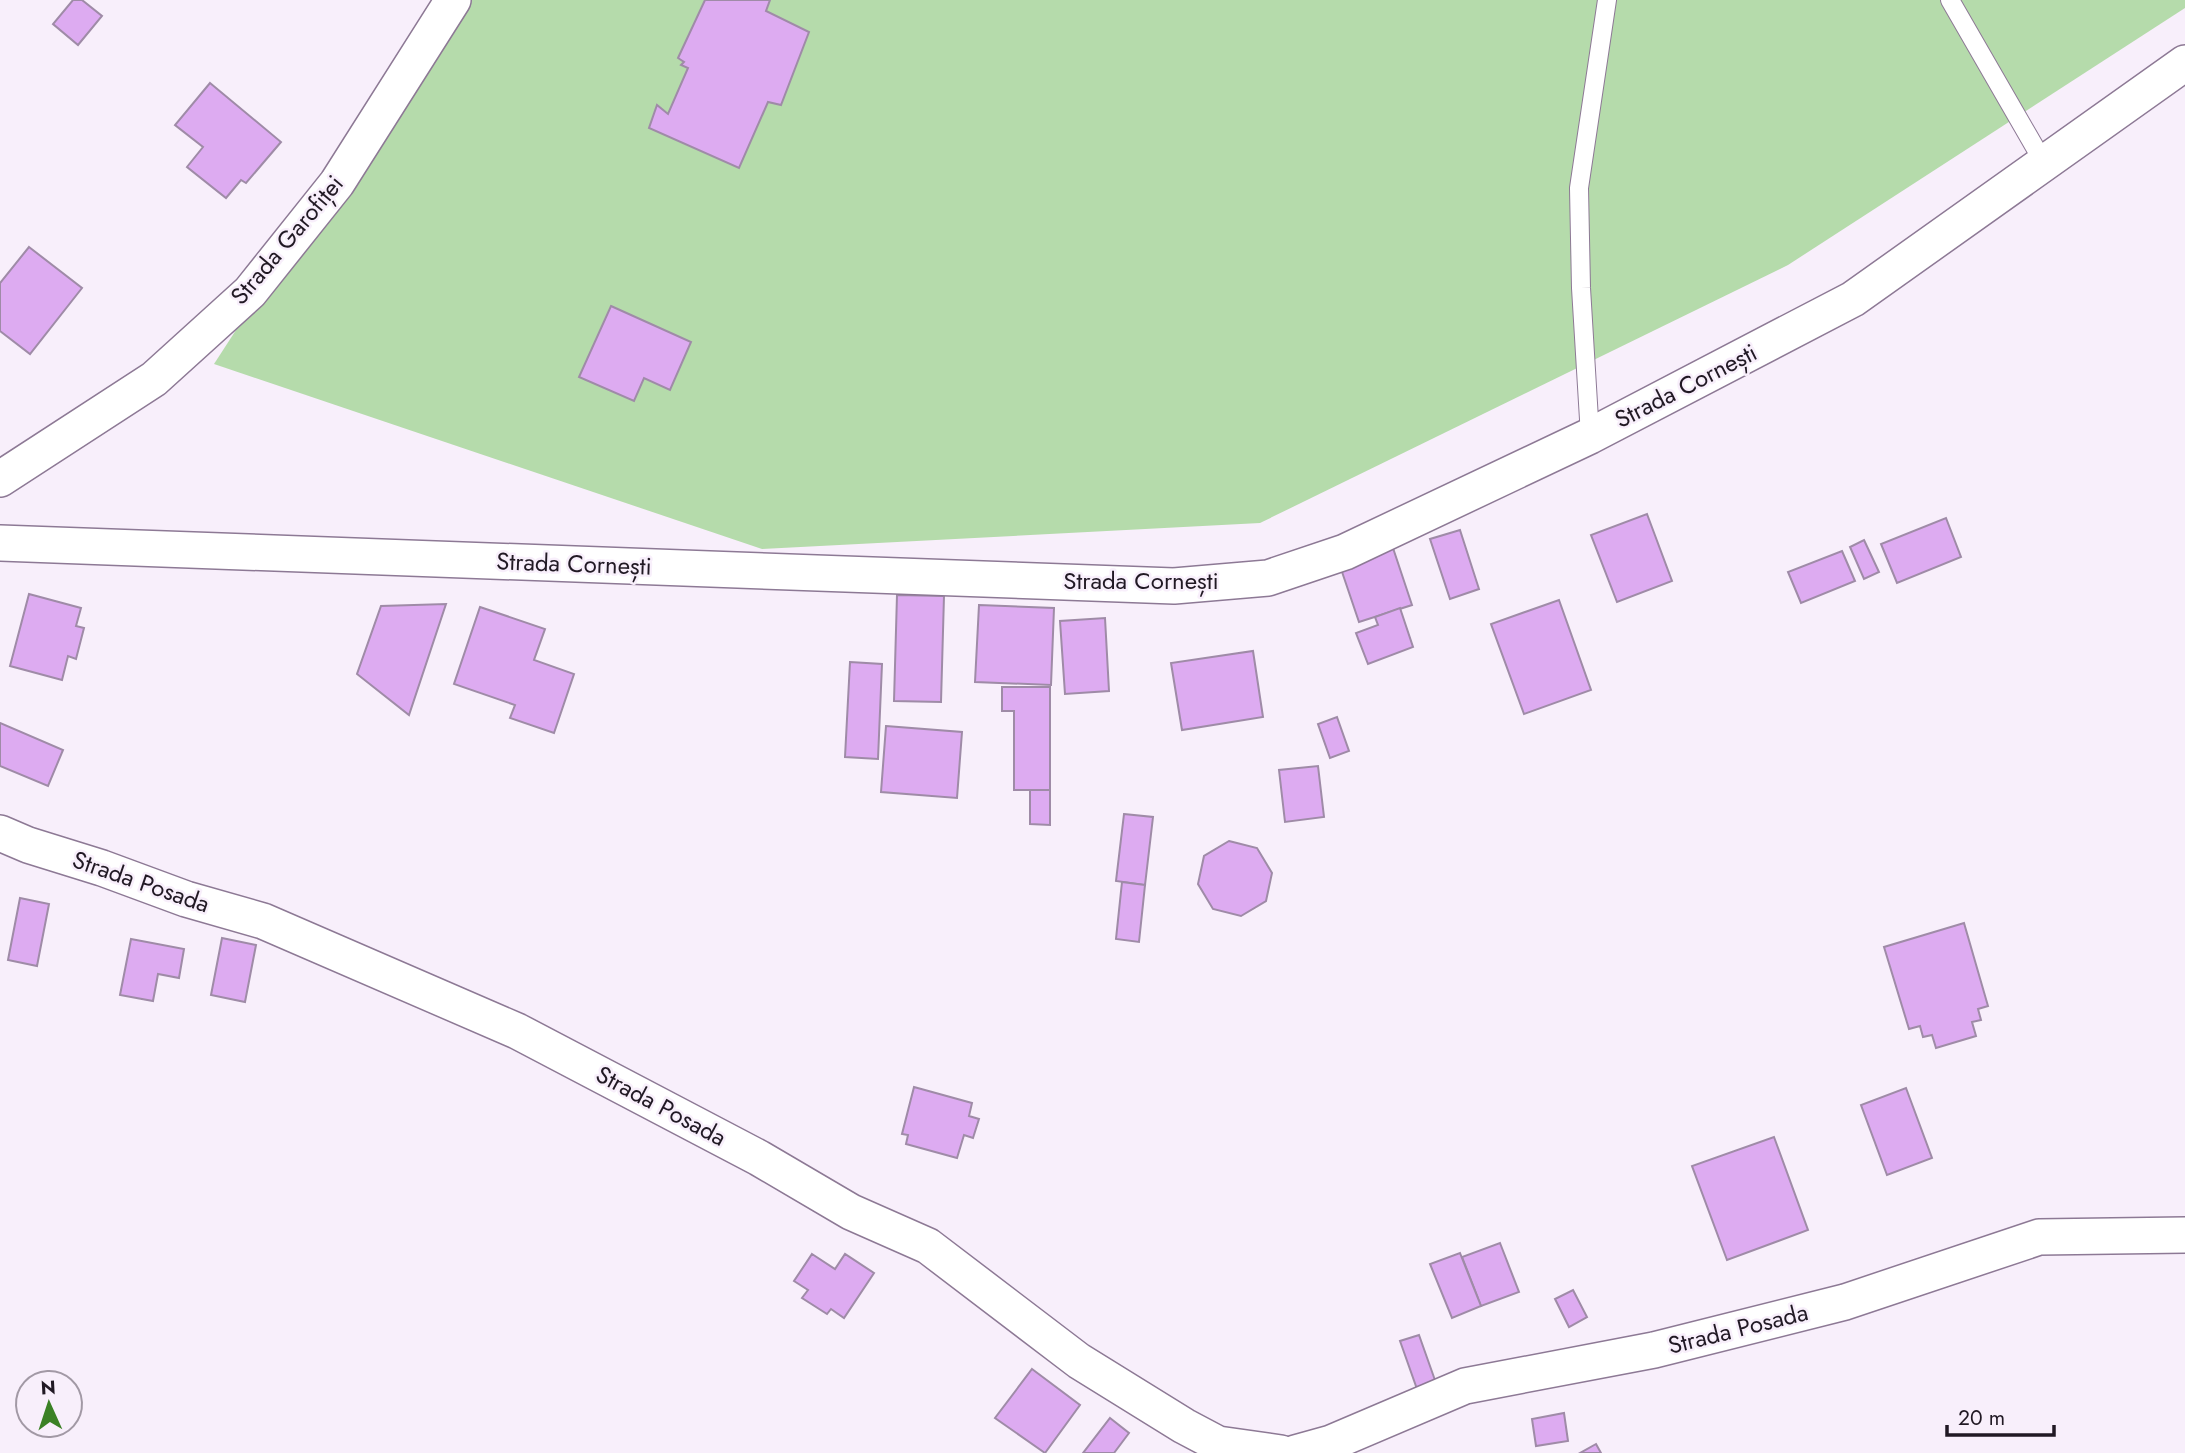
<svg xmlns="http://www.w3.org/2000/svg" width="2185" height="1453" font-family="Jost,sans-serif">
<rect width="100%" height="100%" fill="#f8effb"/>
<path fill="#b5dbab" d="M450,0H2185V8L1788,265L1260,523L762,549L214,364Z"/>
<g fill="#ddabf1" stroke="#9f8ba7" stroke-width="2">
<path d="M73,0H82L102,16L78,45L53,24Z"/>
<path d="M705,0H770L766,11L809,32L781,105L768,102L739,168L649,128L657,105L668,114L688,68L681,65L684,62L678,58Z"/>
<path d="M210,83L281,142L246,183L241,180L226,198L187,167L203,147L175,125Z"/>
<path d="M29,247L82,288L30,354L0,331V283Z"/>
<path d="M611,306L691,342L670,390L644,378L634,401L579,377Z"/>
<path d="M1647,514L1672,581L1617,602L1591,535Z"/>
<path d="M1946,518L1961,557L1897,583L1881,544Z"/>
<path d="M1460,530L1479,589L1450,599L1430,539Z"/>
<path d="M1864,540L1879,572L1864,579L1850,547Z"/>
<path d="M1393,548L1412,605L1359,622L1340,566Z"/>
<path d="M1842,551L1855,581L1801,603L1788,572Z"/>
<path d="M29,594L81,608L76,626L84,628L76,659L68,656L62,680L10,666Z"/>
<path d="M897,595L944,596L941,702L894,701Z"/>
<path d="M1559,600L1591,690L1524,714L1491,624Z"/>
<path d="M446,604L409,715L357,674L381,606Z"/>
<path d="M979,605L1054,608L1051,685L975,682Z"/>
<path d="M480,607L545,629L534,660L574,674L554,733L510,718L515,705L454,684Z"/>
<path d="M1400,608L1413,647L1368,664L1356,633L1378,625L1375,617Z"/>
<path d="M1105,618L1109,691L1065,694L1060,621Z"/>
<path d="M1253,651L1263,717L1182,730L1171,663Z"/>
<path d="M850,662L882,664L878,759L845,757Z"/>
<path d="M1002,687H1050V790H1014V711H1002Z"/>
<path d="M1337,717L1349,751L1330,758L1318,724Z"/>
<path d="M0,723L63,750L48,786L0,766Z"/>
<path d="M886,726L962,732L957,798L881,792Z"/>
<path d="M1318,766L1324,817L1285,822L1279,770Z"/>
<path d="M1030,790H1050V825L1030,824Z"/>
<path d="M1124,814L1153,817L1145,885L1116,881Z"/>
<path d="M1229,841L1257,848L1272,873L1266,901L1241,916L1213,909L1198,884L1204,856Z"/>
<path d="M1122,882L1145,885L1139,942L1116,939Z"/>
<path d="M20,898L49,904L37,966L8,960Z"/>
<path d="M1964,923L1988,1006L1978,1009L1981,1020L1972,1022L1976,1036L1936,1048L1932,1035L1923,1037L1920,1026L1909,1029L1884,947Z"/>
<path d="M222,938L256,945L245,1002L211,995Z"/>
<path d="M131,939L184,949L179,978L158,974L153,1001L120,995Z"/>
<path d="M914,1087L972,1103L969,1116L979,1119L973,1138L964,1135L957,1158L906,1144L908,1135L902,1134Z"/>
<path d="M1906,1088L1932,1158L1887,1175L1861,1105Z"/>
<path d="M1774,1137L1808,1230L1727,1260L1692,1166Z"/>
<path d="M1500,1243L1519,1292L1481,1306L1462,1257Z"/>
<path d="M1460,1253L1481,1306L1452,1318L1430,1264Z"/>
<path d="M812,1254L835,1269L845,1254L874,1273L844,1318L831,1309L827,1314L802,1298L808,1290L794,1281Z"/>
<path d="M1573,1290L1587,1317L1569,1327L1555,1299Z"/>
<path d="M1419,1335L1436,1383L1417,1389L1400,1341Z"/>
<path d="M1032,1369L1080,1405L1045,1453L995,1418Z"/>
<path d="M1564,1413L1568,1441L1536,1446L1532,1419Z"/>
<path d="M1110,1418L1129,1433L1114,1453H1083Z"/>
<path d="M1596,1444L1601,1453H1580Z"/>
</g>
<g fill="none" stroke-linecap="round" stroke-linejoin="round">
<g stroke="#8d7995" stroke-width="20">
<g id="service">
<path d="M1950,0L2044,163"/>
<path d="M1590,436L1581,288L1579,188L1607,0"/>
</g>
</g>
<g stroke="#8d7995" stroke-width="38">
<g id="minor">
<path d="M0,479L154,379L250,292L337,183L453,0"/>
<path d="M0,543L1174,586L1268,578L1345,552L1590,436L1853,299L2185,63"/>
<path d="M0,833L28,845L102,868L186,899L263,921L517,1031L759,1158L851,1212L928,1246L1079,1361L1184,1426L1218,1444L1281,1453"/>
<path d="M1295,1453L1331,1443L1465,1386L1654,1350L1845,1302L2039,1237L2185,1235"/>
</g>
</g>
<use href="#service" stroke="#fff" stroke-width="18"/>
<use href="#minor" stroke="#fff" stroke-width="35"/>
</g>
<g text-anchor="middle" stroke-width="5" stroke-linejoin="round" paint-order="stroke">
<g font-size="24" fill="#211924" stroke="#f8effb">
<text transform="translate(287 240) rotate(-50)" y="8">Strada Garofiței</text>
<text transform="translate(1686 386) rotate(-27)" y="8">Strada Cornești</text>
<text transform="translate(574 564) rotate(2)" y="8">Strada Cornești</text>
<text x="1141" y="589">Strada Cornești</text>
<text transform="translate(141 882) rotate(19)" y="8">Strada Posada</text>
<text transform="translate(661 1106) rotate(28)" y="8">Strada Posada</text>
<text transform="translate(1738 1329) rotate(-14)" y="8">Strada Posada</text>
</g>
</g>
<g transform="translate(49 1404) rotate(357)"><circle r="33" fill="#f8effb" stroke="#a299a5" stroke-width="2"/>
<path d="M0-5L12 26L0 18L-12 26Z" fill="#3b8125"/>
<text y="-10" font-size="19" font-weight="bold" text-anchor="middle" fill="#211924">N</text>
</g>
<path d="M1947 1425v10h107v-10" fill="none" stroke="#211924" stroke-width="3.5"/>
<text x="1958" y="1425" font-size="21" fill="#211924" stroke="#f8effb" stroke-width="5" paint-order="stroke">20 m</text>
</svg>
